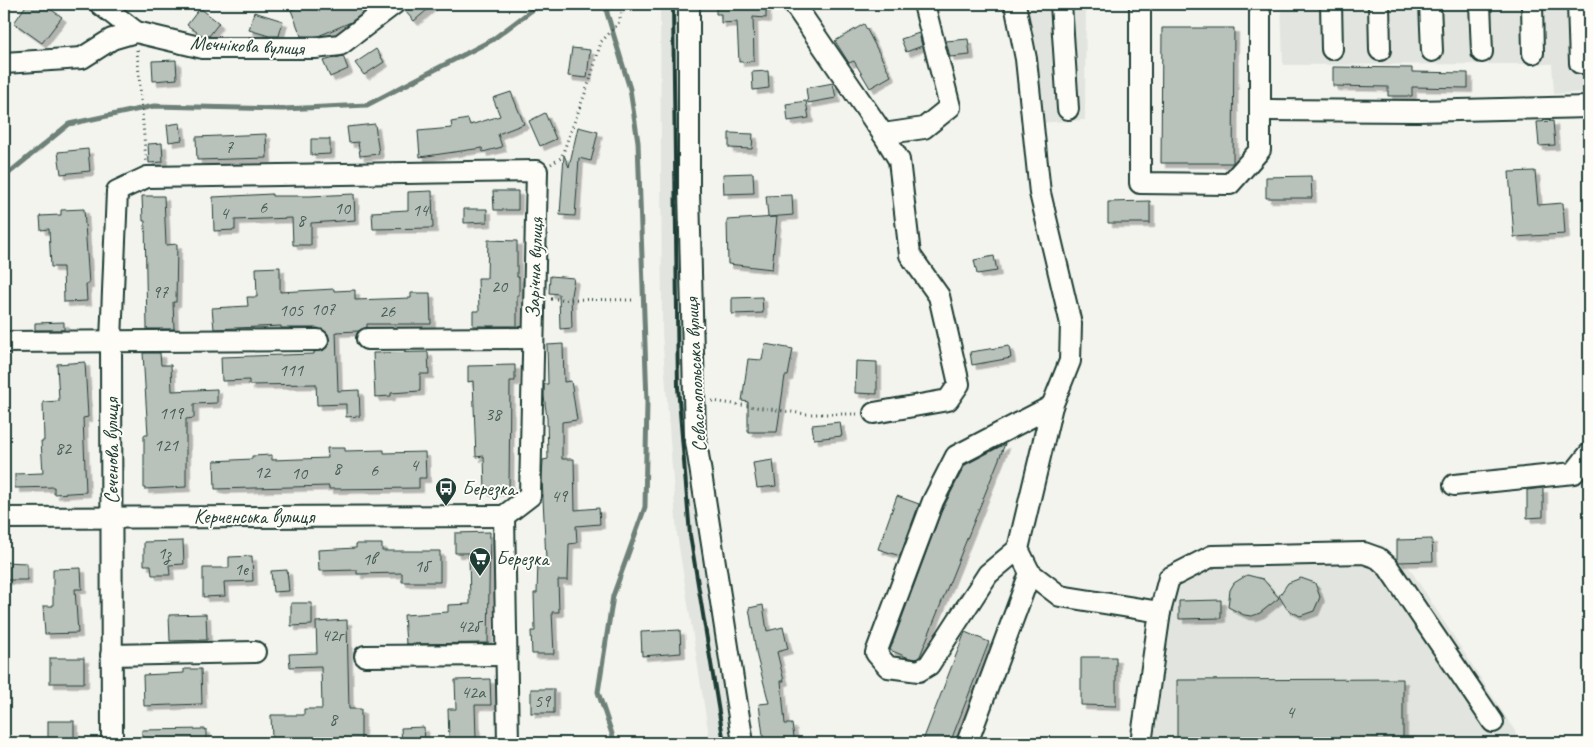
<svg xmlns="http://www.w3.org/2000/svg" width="1593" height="747" font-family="Caveat,sans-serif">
<defs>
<filter id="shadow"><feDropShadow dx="4.5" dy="4.5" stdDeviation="0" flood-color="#0004"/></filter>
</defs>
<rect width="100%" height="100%" fill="#f4f4ef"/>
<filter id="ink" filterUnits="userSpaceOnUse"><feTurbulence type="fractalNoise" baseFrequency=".02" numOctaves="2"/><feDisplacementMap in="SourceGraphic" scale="10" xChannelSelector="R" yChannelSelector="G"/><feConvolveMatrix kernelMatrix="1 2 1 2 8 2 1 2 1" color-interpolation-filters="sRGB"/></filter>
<g filter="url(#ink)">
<g fill="#e2e5df">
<path d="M660,4H687L691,327L734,743H710L677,535L662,334Z"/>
<path d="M1021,4H1086L1085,120L1039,123Z"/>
<path d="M1281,4H1589V92L1554,94L1552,64L1283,65Z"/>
<path d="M1230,543L1382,545L1410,569L1515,731L1518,743H1130L1157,579Z"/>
</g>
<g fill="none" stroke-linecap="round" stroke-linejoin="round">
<g stroke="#6e8179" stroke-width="5">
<path d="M607,4V13L630,89L638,142L647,402L645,507L613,596L598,692L615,743"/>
<path d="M4,177L69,124L154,106L283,109L367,105L492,40L540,4"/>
</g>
</g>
<g fill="#b9c1bb" stroke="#1f3d34" filter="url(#shadow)">
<path d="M27,4H43L62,17L42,43L14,23Z"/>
<path d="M307,4H375L351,22L328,32L318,36H301L291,10Z"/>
<path d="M406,4H434L414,21L404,10Z"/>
<path d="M716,4H766V18L753,17L754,61L739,62L737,22L721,23V14H716Z"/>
<path d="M200,8L219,23L209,36L201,35L187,25Z"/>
<path d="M254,12L283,21L279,36H269L249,30Z"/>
<path d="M864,24L891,76L870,88L854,61L849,63L835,41Z"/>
<path d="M1162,28H1234L1233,163H1161Z"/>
<path d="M919,33L922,46L906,52L901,39Z"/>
<path d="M968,39L970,55L950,57L946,41Z"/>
<path d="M572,48L590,50L587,78L568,76Z"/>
<path d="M376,49L384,62L364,75L355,63Z"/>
<path d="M343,56L348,69L330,77L323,61Z"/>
<path d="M176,60L177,79L153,81L152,61Z"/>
<path d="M1333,67L1412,68V72L1468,73V88L1412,87V96H1388V87L1333,86Z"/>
<path d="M768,71L769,88L753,90L752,72Z"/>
<path d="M833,83L836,98L808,103L806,88Z"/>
<path d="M511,92L524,124L498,134L502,147L483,152L482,148L420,157L418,131L452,128L451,122L468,119L470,125L500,116L493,98Z"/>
<path d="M806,101L809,118L788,121L786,104Z"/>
<path d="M545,113L556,139L540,146L529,121Z"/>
<path d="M1553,121L1555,145L1539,146L1537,122Z"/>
<path d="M180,123L182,140L169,142L167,125Z"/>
<path d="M375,124L379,154L360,156L358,142L349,143L347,127Z"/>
<path d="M578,127L598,132L591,161L579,158L575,216L560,215L564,155L569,167Z"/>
<path d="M729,133L753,134L752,149L729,148Z"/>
<path d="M266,134L267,158L197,160L196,137Z"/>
<path d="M311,139H330V154L311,155Z"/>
<path d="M162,143L163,162L149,163L148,144Z"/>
<path d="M88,149L90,171L61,174L58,152Z"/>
<path d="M1535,171L1538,205L1563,203L1565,234L1514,237L1509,172Z"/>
<path d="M753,173L754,193L724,194L723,174Z"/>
<path d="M1311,176L1312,198H1266V177Z"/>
<path d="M432,191L433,228L373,229L372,212L408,210V192Z"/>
<path d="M493,191H518V210H494Z"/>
<path d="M272,194V196H310L354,194L355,220L311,223V245H293L292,218L235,220V230L214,231L213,197Z"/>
<path d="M792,195L793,215L768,217L766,196Z"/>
<path d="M142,196H164L166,245L177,244L176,302H173L174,329H147L145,221H143Z"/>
<path d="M1150,201V223H1108V202Z"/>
<path d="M84,209L89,284H86L87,301L64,302L63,267H51L49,229L41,230L40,216L61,215V210Z"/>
<path d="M464,209H487V222L464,223Z"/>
<path d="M777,217L772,269L728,264L727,220Z"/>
<path d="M488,240L517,241V277H519V295H517V326H473V311H479L478,278H487Z"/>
<path d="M994,256L997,271L977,274L974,260Z"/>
<path d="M280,267V292L334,289V291L355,290V300L411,298V293H430L431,324H367V327L359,331L336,332L338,391L359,390L360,416L346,417V404L317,405L316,384L249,385V380L222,381L221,357L314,354V352L324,350L328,345V334L318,328H281V326L214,329L212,308L248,306L247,297H257L256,268Z"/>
<path d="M550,276L574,278L571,295L572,328L560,329L559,294L549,293Z"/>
<path d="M762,297L763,313L732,314V298Z"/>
<path d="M64,322V330H35V323Z"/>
<path d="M563,344L564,382L571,381L577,420L562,422V459H574L575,510L599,508L600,524L576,526L577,543L569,544L568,580H558L559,612H552L554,654H532L531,631H535L534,593H537L538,560H546L542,478L543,460L548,459L547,418L544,396V384H548L547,345Z"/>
<path d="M765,344L793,349L788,376H785L777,432H748V402L742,401L748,359L762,360Z"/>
<path d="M1009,346L1011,358L972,365L970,352Z"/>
<path d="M428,352L429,374H420V391L391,393V396L375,397L373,353Z"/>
<path d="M143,353H160L161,365H171L172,391L217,389V403L194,404V418L186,419V487L144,489V435H148Z"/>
<path d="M856,361L877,362V394L855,393Z"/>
<path d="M85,362L88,417L83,418L86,492L54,494V487L15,488V474L43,473L41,441H44L43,402L59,401L57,364Z"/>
<path d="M515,365V381H510L509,491L485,492L484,456L476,457L473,381L468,382V366Z"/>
<path d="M840,422L842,436L814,439L812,425Z"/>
<path d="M1005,444L920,656L916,659L909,658L890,650L941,512L965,465Z"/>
<path d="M327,448H345V451L384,450V453L425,452L426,478H419V488L329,489V486L215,489L214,461L252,459V456L272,455V460L328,458Z"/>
<path d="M773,460L776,486L757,488L753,463Z"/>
<path d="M1543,488V517L1527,518V490Z"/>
<path d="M897,496L919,504L900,556L878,549Z"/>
<path d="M490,532L488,643L406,644L404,615L448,612V605L470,604L469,553H455V533Z"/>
<path d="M1432,539L1433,561L1399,562L1397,559V540Z"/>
<path d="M183,541L184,564L169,565L170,575H152L151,565H144V542Z"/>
<path d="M356,544H382V551H440V582H402V573L357,574V570L319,571L318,550L356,548Z"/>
<path d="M252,556L253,581L224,582L225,596L203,597V568H229V557Z"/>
<path d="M4,562L27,563V580H4Z"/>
<path d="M81,568L82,589H75L78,633L45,634L43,606H53V569Z"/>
<path d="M287,570L289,591L273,592L271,571Z"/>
<path d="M1247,575L1263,579L1279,598L1260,613L1252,616L1244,615L1228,607L1230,590L1234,583Z"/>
<path d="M1301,578L1315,583L1320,597L1314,611L1300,616L1287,609L1279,596L1288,583Z"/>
<path d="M1221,600V618L1179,619V601Z"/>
<path d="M291,603H312V625L291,626Z"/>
<path d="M763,605L767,631L783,627L788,649L777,652L784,681H781L785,724H792L795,743H764L759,704L769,703L757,657L749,608Z"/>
<path d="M206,614L207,640L170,641L169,615Z"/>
<path d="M347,620L349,709H361V743H314V738L272,739L271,715H304V709H322L321,666L290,667L289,654L317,653L316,622Z"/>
<path d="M680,630L681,653L642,656L641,632Z"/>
<path d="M965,632L989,642L950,743H922Z"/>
<path d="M1081,657H1116V706L1081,705Z"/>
<rect x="50" y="658" width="34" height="25"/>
<path d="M184,669H201L202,704L144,706L143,675L184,673Z"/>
<path d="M490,679L491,705H475L476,738L449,739L448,709H456L455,680Z"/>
<path d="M1403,679V743H1177V680Z"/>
<rect x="531" y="689" width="23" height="24"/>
<rect x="48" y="721" width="26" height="22"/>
<path d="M424,727L425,743H402L401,728Z"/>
<path d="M206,729V743H142V730Z"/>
</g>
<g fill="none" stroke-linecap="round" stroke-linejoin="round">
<g stroke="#1f3d34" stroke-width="24">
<g id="minor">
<path d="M100,4L136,32"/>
<path d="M689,4V191L695,435L743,743"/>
<path d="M794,4L883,134L924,128L950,107L924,4"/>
<path d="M1015,4L1026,59L1040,193L1071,324L1070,361L1052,406L1018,549L1030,573L1060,596L1160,612"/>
<path d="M1061,4L1068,109"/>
<path d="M1140,4V183L1230,184L1260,150V13"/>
<path d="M1331,4L1332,49"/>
<path d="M1379,4L1380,50"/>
<path d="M1430,4L1432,51"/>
<path d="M1480,4L1482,52"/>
<path d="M1532,4L1533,53"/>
<path d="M1578,4L1580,63H1589"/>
<path d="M4,63L82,58L112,39L136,32L203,48H315L340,45L394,4"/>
<path d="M1260,110L1417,111L1589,107"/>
<path d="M367,339L532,338"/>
<path d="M4,342L318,340"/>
<path d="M874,413L948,400L959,384L939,296L910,255L899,160L883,134"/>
<path d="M1454,485L1574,473L1589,454"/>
<path d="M504,516L508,743"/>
<path d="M4,518L504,516"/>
<path d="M1018,549L988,574L929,665L919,671L888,667L876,653L933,501L956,456L1052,406"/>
<path d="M111,655L255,652"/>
<path d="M365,656L506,655"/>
<path d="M112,743L111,341L117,191L147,177L537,171L530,496L504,516"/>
<path d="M967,743L1030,573"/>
<path d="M1141,743L1160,612L1169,578L1212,556L1364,553L1378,558L1388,567L1493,722"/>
</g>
</g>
<g stroke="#1f3d34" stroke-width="3" stroke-dasharray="1 4" stroke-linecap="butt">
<path d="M137,50L146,161"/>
<path d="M551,164L561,158L590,80L601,42L618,24L625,4"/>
<path d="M551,299L635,300"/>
<path d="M712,401L806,414H857"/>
</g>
<use href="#minor" stroke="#fdfcf7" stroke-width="20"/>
<path stroke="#1f3d34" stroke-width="4" d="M673,4L678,387L690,535L724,743"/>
</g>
</g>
<defs>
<g id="bus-pin" transform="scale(1.125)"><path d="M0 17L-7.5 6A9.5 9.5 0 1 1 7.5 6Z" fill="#1f3d34" stroke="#fdfcf7"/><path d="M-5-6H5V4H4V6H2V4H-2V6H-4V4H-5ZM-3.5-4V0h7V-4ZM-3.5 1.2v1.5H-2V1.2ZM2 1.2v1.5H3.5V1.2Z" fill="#fff"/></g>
<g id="supermarket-pin" transform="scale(1.125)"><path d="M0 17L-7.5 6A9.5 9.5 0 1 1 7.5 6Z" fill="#1f3d34" stroke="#fdfcf7"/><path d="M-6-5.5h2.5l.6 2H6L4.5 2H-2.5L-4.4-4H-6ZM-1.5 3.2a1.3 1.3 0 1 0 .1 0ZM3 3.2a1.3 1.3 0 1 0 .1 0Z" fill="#fff"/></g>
</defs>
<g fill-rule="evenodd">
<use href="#bus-pin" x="446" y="488"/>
<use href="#supermarket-pin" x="480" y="558"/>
</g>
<g text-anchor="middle" stroke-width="4" stroke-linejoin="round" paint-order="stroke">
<g font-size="18" fill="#465e56">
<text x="229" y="153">7</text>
<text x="263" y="213">6</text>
<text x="342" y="214">10</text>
<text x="420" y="216">14</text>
<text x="224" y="219">4</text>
<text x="301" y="226">8</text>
<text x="499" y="292">20</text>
<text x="160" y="298">97</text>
<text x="323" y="315">107</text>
<text x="291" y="316">105</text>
<text x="387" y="317">26</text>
<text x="291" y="376">111</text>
<text x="171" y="419">119</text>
<text x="493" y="420">38</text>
<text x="166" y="451">121</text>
<text x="63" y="454">82</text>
<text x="414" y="471">4</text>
<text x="337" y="474">8</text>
<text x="374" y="476">6</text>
<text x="262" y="478">12</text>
<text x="299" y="479">10</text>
<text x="559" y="502">49</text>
<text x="164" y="559">1з</text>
<text x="369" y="565">1в</text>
<text x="421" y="572">1б</text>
<text x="241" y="575">1е</text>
<text x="468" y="632">42б</text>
<text x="332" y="641">42г</text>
<text x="473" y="698">42а</text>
<text x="542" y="707">59</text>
<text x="1290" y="718">4</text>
<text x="333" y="725">8</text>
</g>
<g font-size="20" fill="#1f3d34" stroke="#fdfcf7">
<text transform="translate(247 45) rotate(3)" y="7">Мєчнікова вулиця</text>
<text transform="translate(534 268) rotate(-88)" y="7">Зарічна вулиця</text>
<text transform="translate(695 375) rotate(-93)" y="7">Севастопольська вулиця</text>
<text transform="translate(111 451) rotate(-90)" y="7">Сєченова вулиця</text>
<text x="254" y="523">Керченська вулиця</text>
</g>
<g font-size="20" fill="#1f3d34" stroke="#fdfcf7" text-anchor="start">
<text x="462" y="495">Березка.</text>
<text x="496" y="565">Березка</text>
</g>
</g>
<rect width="1593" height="747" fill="none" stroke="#fdfcf7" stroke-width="20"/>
<rect x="10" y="10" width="1573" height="727" fill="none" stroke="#1f3d34" stroke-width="2" filter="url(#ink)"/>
</svg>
